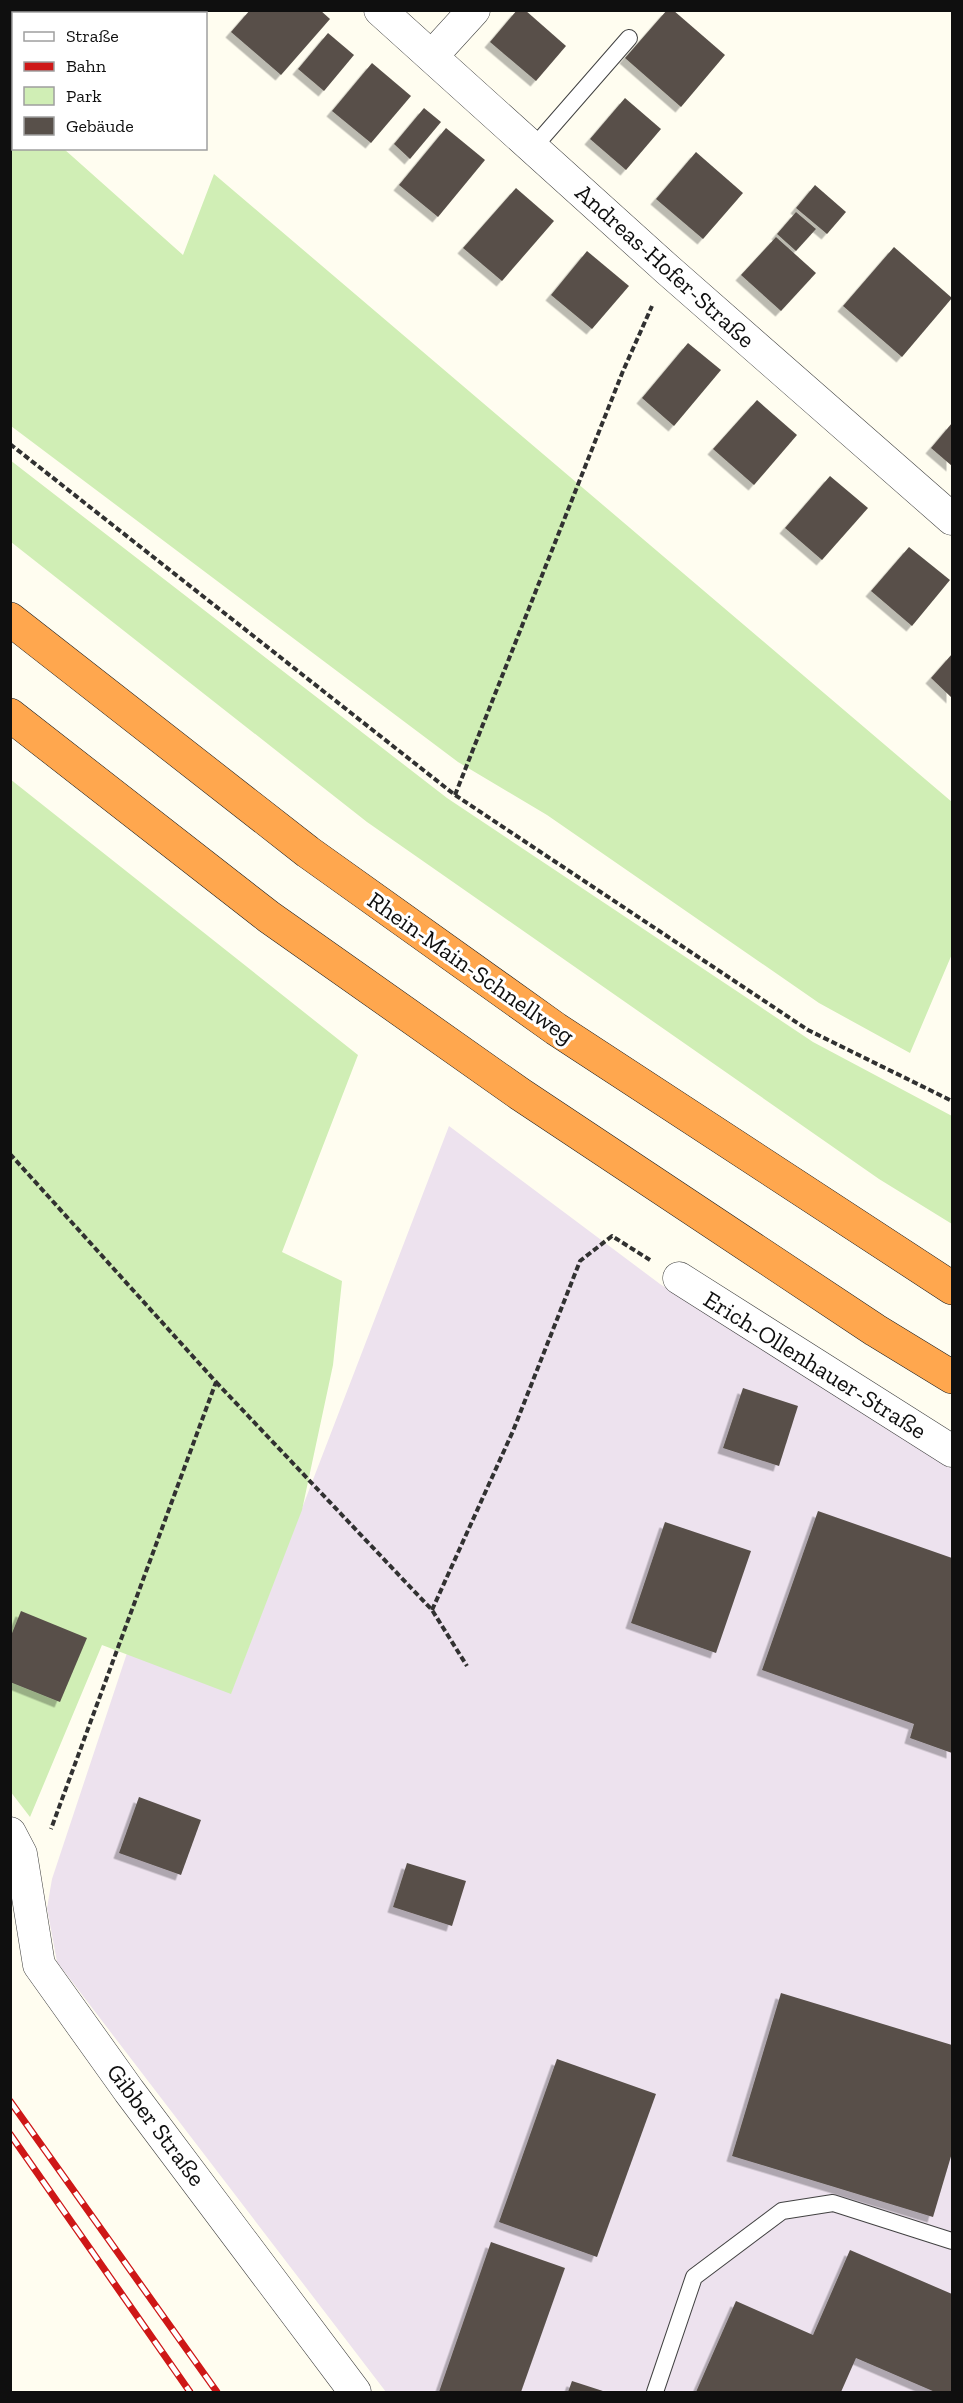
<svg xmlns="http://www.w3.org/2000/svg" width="963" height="2403" font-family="'Zilla Slab',serif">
<defs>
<filter id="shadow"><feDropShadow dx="-5.5" dy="5.5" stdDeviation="0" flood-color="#0004"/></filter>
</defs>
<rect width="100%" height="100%" fill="#fffdf0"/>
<path fill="#ede2ee" d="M449,1126L660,1284L952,1469V2392H386L57,1962L47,1908L52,1879L127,1653L231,1693Z"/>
<g fill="#d0eeb5">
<path d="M10,101L13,104L14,148L64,149L183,255L214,174L952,802V954L910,1053L819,1003L547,815L458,762L11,426Z"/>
<path d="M10,460L447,798L813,1042L952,1116V1224L879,1179L367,822L11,542Z"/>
<path d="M10,779L358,1055L282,1252L342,1281L333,1365L302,1510L231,1694L102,1645L30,1817L10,1791Z"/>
</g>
<g fill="#58504a" filter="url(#shadow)">
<path d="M250,10H320L330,19L281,75L231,32Z"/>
<path d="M517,10H525L566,46L536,81L490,42Z"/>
<path d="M667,10H673L725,55L681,107L625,58Z"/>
<path d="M328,33L354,55L324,91L298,69Z"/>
<path d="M372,63L411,96L371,143L332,111Z"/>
<path d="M625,98L661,129L626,170L590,139Z"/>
<path d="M424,108L441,122L410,159L394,144Z"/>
<path d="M446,128L485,160L438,217L399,185Z"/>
<path d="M696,152L743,193L703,239L656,199Z"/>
<path d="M815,185L846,212L827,234L796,208Z"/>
<path d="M516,188L554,221L502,281L463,248Z"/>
<path d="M796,212L816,229L796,251L777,234Z"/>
<path d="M776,237L816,273L781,311L741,275Z"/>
<path d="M894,247L952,298L902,357L843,306Z"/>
<path d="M587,251L629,286L592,329L551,295Z"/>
<path d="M688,343L721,370L674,426L642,398Z"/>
<path d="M757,400L797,435L754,485L713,449Z"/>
<path d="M952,423V466L931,448Z"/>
<path d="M830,476L868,508L822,560L785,528Z"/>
<path d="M909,547L950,580L912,626L871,591Z"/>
<path d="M952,654V698L931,678Z"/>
<path d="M743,1388L798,1406L779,1466L723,1448Z"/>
<path d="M818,1511L952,1558V1753L910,1738L914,1724L762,1670Z"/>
<path d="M665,1522L751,1551L716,1653L631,1623Z"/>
<path d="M21,1611L87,1638L60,1702L10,1682V1638Z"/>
<path d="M139,1797L201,1820L181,1875L119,1853Z"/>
<path d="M407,1863L466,1881L452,1926L393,1907Z"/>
<path d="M781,1993L952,2045V2153L933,2217L732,2156Z"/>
<path d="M557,2059L656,2094L597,2257L499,2222Z"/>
<path d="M491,2242L565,2268L521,2392H439Z"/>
<path d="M850,2250L952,2294V2392H935L856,2358L841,2392H696L736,2301L813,2335Z"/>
<path d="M572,2381L606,2392H568Z"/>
</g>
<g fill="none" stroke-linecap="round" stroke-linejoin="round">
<g stroke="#424242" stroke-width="18">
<g id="service">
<path d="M533,148L629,38"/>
<path d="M655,2392L694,2277L782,2211L833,2203L952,2241"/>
</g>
</g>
<g stroke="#424242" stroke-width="33">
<g id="minor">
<path d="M380,10L668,270L952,519"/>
<path d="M432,56L474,10"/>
<path d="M679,1278L952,1451"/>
<path d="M10,1833L21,1854L39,1965L129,2091L355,2392"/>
</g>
</g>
<g stroke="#202020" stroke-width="34">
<g id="motorway">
<path d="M10,619L308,852L556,1029L952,1288"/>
<path d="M10,715L269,917L520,1094L875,1330L952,1377"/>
</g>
</g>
<g stroke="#313131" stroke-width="4" stroke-dasharray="6 3" stroke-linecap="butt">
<path d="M10,444L455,795L808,1030L952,1101"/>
<path d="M455,795L623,371L652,306"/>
<path d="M10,1154L216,1382L51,1829"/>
<path d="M216,1382L432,1610L467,1666"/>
<path d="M432,1610L513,1431L580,1261L612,1236L650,1260"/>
</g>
<use href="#service" stroke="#fff" stroke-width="16"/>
<use href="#minor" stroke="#fff" stroke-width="32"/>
<use href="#motorway" stroke="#ffa74e" stroke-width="33"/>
<g stroke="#ce1717" stroke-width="7">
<g id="rail">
<path d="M10,2101L217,2392"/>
<path d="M10,2134L190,2392"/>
</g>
</g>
<use href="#rail" stroke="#fff" stroke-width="4.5" stroke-dasharray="14" stroke-linecap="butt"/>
</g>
<g text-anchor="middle" stroke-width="6" stroke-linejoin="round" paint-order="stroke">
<g font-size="24" fill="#0f0f0f" stroke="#fff">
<text transform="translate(665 266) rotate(42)" y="8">Andreas-Hofer-Straße</text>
<text transform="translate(471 968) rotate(35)" y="8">Rhein-Main-Schnellweg</text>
<text transform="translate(815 1365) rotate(32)" y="8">Erich-Ollenhauer-Straße</text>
<text transform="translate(156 2125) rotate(53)" y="8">Gibber Straße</text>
</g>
</g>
<rect width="963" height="2403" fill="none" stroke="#0f0f0f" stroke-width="24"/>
<rect x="12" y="12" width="195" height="138" fill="#ffffff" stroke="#9f9f9f" stroke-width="1.5"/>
<rect x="24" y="32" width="30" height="9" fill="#ffffff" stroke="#9f9f9f" stroke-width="1.5"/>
<text x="66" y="42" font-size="18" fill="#0f0f0f">Straße</text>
<rect x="24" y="62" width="30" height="9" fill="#ce1717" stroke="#9f9f9f" stroke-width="1.5"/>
<text x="66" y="72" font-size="18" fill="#0f0f0f">Bahn</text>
<rect x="24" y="87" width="30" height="18" fill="#d0eeb5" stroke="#9f9f9f" stroke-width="1.5"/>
<text x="66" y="102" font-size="18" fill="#0f0f0f">Park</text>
<rect x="24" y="117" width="30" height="18" fill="#58504a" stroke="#9f9f9f" stroke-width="1.5"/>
<text x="66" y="132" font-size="18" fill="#0f0f0f">Gebäude</text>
</svg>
